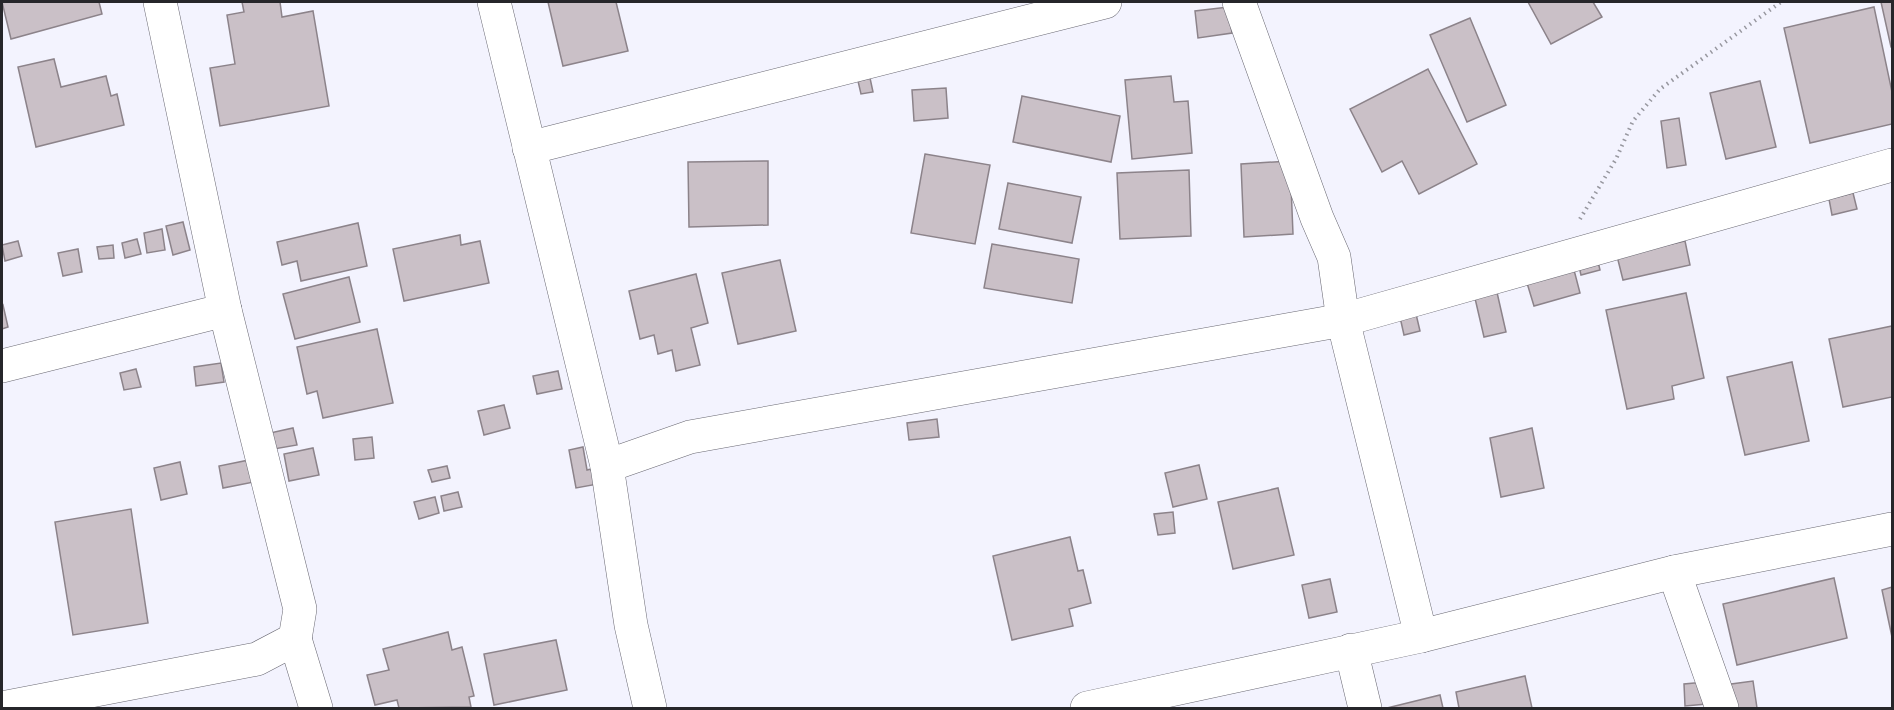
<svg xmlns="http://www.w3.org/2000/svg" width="1894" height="710" font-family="Rubik,sans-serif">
<rect width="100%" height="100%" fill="#f3f3fe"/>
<g fill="#cac0c7" stroke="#8c838a" stroke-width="1.5">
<path d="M2,2H99L102,14L11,39Z"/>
<path d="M242,2H280L282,17L313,11L329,106L220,126L210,68L235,64L227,15L244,12Z"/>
<path d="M548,2H616L628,51L563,66Z"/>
<path d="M1528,2H1593L1602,17L1551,44Z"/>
<path d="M1881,2H1892V47H1891Z"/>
<path d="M1228,7L1232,33L1198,38L1195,11Z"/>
<path d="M1874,7L1892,92V124L1810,143L1784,28Z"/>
<path d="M1470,18L1506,105L1467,122L1430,35Z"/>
<path d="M54,59L61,87L106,76L111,96L117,94L124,125L36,147L18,67Z"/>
<path d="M1428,69L1477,164L1419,194L1402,161L1382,172L1350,109Z"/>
<path d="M1171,76L1174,102L1188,101L1192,153L1132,159L1125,80Z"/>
<path d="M870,78L873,92L861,94L858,81Z"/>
<path d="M1760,81L1776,147L1726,159L1710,93Z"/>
<path d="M946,88L948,118L914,121L912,90Z"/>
<path d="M1022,96L1120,116L1111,162L1013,142Z"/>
<path d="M1679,118L1686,165L1667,168L1661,121Z"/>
<path d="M925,154L990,165L975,244L911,233Z"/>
<path d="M768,161V225L689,227L688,162Z"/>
<path d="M1290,161L1293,234L1244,237L1241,164Z"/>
<path d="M1189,170L1191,236L1120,239L1117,173Z"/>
<path d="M1008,183L1081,197L1072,243L999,229Z"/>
<path d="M1853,193L1857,209L1832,215L1829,199Z"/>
<path d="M183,222L190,250L173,255L166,226Z"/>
<path d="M358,223L367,266L301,281L297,261L282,265L277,242Z"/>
<path d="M162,229L165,250L147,253L144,233Z"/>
<path d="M460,235L461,245L480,241L489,283L404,301L393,249Z"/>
<path d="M137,239L141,254L125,258L122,243Z"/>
<path d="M18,241L22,256L5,261L2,245Z"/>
<path d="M1685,241L1690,265L1623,280L1617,256Z"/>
<path d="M992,244L1079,259L1072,303L984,288Z"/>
<path d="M113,245L114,258L99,259L97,247Z"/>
<path d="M78,249L82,272L63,276L58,253Z"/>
<path d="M1596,253L1600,270L1581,275L1577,258Z"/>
<path d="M780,260L796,331L738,344L722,273Z"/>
<path d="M1574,270L1580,293L1534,306L1527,283Z"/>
<path d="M696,274L708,323L691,328L700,365L676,371L672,350L658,354L654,335L640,339L629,291Z"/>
<path d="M349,277L360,322L295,339L283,294Z"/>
<path d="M1496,288L1506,332L1484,337L1474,294Z"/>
<path d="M1686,293L1704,378L1672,386L1674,399L1627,409L1606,310Z"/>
<path d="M3,305L8,327L2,329V306Z"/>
<path d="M1416,314L1420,331L1404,335L1400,317Z"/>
<path d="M1892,326V397L1843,407L1829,339Z"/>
<path d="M377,329L393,403L323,418L317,391L307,394L297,347Z"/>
<path d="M1792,362L1809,441L1745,455L1727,377Z"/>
<path d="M221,363L224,382L196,386L194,367Z"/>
<path d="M136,369L141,387L124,390L120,373Z"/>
<path d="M558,371L562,389L537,394L533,376Z"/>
<path d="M504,405L510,428L484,435L478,411Z"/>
<path d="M937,419L939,437L909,440L907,423Z"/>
<path d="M293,428L297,445L274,449L270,433Z"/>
<path d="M1532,428L1544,488L1501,497L1490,438Z"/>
<path d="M372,437L374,458L355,460L353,439Z"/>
<path d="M583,447L587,470L595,468L598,484L576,488L569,450Z"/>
<path d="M313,448L319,475L289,481L284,454Z"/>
<path d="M249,460L254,482L223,488L219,466Z"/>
<path d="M180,462L187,494L161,500L154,468Z"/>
<path d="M1199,465L1207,499L1173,507L1165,473Z"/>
<path d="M447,466L450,478L432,482L428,470Z"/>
<path d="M1278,488L1294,555L1233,569L1218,502Z"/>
<path d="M458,492L462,507L444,511L441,496Z"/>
<path d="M435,497L439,513L419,519L414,502Z"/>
<path d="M131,509L148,623L73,635L55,522Z"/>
<path d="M1173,512L1175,533L1158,535L1154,514Z"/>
<path d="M1070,537L1078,571L1083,570L1091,603L1069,609L1073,626L1012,640L993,556Z"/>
<path d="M1834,578L1847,638L1737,665L1723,604Z"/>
<path d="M1330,579L1337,612L1309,618L1302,585Z"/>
<path d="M1892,587V637L1882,590Z"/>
<path d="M448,632L452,650L462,647L474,696L469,697L471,707L399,708L397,700L375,705L367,675L389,670L383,649Z"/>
<path d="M556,640L567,690L494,705L484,654Z"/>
<path d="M1525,676L1532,708H1459L1456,692Z"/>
<path d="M1753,681L1757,708H1727L1724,685Z"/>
<path d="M1705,682L1707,704L1685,706L1684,684Z"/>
<path d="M1440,695L1443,708H1387Z"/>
</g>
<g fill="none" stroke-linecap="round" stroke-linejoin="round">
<g stroke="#696872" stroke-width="34">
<g id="street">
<path d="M494,2L607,466L631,625L650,708"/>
<path d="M1239,2L1317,218L1334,257L1343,320L1421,636"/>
<path d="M529,148L1105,2"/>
<path d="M2,366L225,310"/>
<path d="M607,466L690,437L1343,320L1892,165"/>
<path d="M1674,572L1722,708"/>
<path d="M295,639L316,708"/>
<path d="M1351,650L1365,708"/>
<path d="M2,708L257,659L295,639L300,609L225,310L160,2"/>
<path d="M1087,708L1421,636L1674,572L1892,529"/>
</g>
</g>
<path stroke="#97979f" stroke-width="4" stroke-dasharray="1.5 4.5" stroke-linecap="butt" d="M1580,219L1616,159L1633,121L1660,89L1781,2"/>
<use href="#street" stroke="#fff" stroke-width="33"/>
</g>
<rect width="1894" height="710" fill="none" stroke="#26262a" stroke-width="6"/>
</svg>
